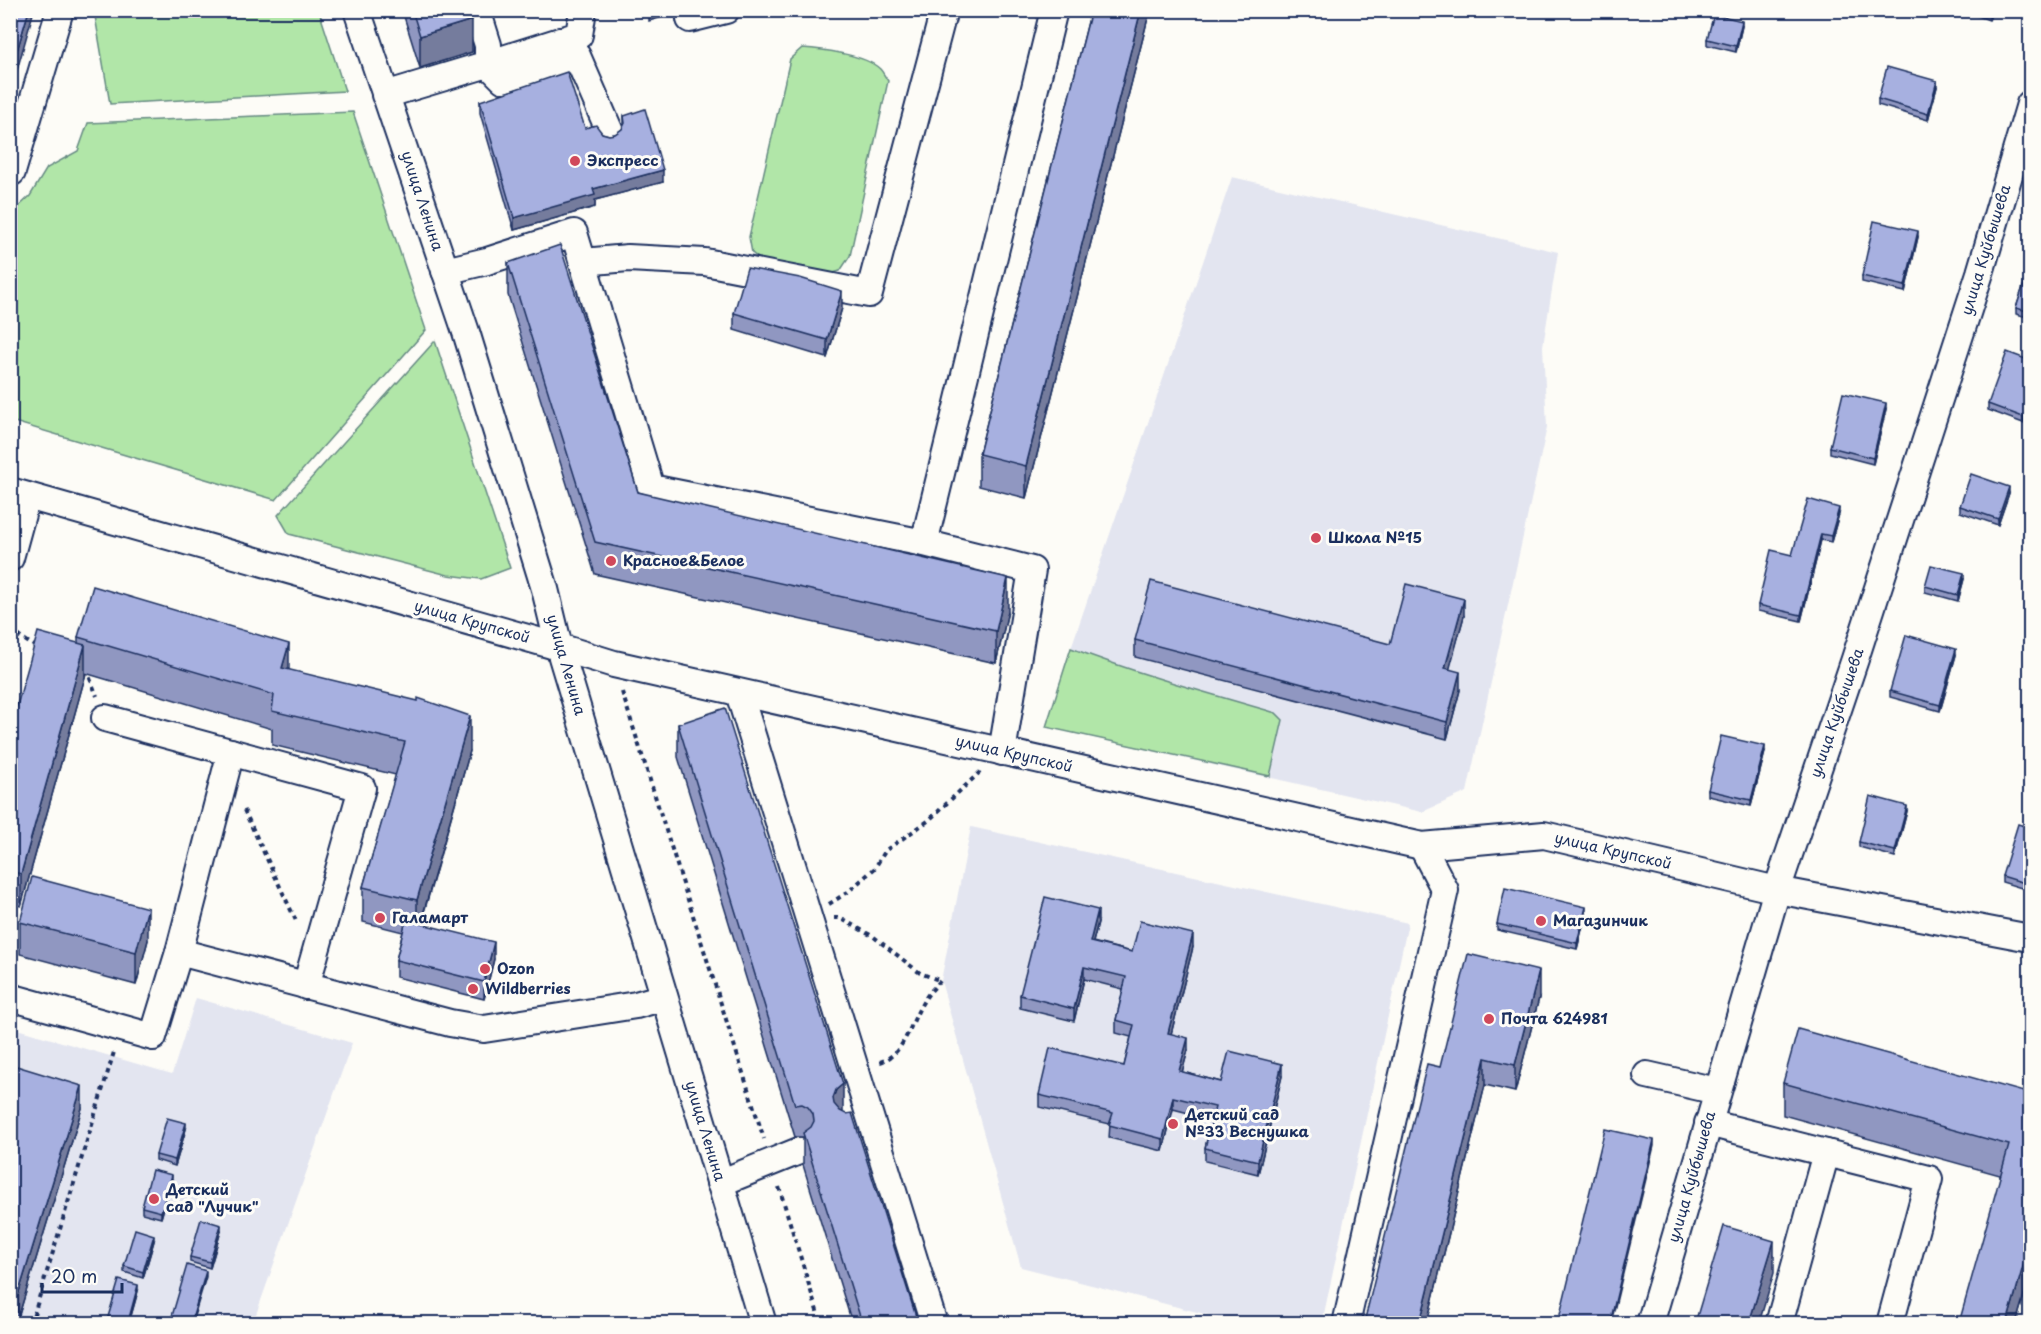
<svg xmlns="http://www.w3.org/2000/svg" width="2041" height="1334" font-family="'Playpen Sans',sans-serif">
<rect width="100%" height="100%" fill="#fdfcf7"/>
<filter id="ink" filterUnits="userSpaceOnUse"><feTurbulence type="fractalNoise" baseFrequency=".0167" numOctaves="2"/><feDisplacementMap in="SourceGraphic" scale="12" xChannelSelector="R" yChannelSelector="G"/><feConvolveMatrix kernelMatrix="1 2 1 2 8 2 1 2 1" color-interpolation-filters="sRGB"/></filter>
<g filter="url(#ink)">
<g fill="#e3e5f0">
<path d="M1232,177L1558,252L1543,346L1547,427L1467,792L1422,812L1046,727L1071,648Z"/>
<path d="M971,827L1408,923L1322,1323H1240L1021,1267L941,981Z"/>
<path d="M196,998L352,1043L253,1323H11L10,1027L172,1074Z"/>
</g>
<g fill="#b1e6a8" stroke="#668a83" stroke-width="1.5">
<path d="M97,11H319L345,91L110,104L95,16Z"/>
<path d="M802,48C821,49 866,55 880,69C883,72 885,77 888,81L850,256L840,271L823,276L769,267L752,253L749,237L790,59Z"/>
<path d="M353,112L426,330L276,500L11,421V218L12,213L30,196L47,168L78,151L88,123Z"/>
<path d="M435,341L510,568L481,579L448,575L289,534L278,515Z"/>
<path d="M1071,648C1138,674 1207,693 1276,713L1283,720L1270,776L1046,727Z"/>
</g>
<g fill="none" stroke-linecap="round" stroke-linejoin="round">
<g stroke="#1b2f5e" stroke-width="30">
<g id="minor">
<path d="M357,10L466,332L545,589L559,647L763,1324"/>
<path d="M583,10L579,35L488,64L503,79L577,56L610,132"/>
<path d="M690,19L726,10"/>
<path d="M385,95L488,64V45L477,10"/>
<path d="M12,172L60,10"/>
<path d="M583,262L628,258L705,262L869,294L944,10"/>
<path d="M445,271L487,261L574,233L651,488L924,543"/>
<path d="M10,491L559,647L614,664L1422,846L1544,835L1777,890L2030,938"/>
<path d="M10,558L27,496"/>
<path d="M739,693L934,1324"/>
<path d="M105,718L362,788L306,986"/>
<path d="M1002,752L1032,570L924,543L1054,10"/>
<path d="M179,952L231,752"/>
<path d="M10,997L153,1037L179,952L450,1023L484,1029L636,1005L664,997"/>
<path d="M1647,1075L1717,1091"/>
<path d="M1708,1123L1929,1179L1890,1324"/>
<path d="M720,1183L799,1151"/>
<path d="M1346,1324L1445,890L1422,846"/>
<path d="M1650,1324L1777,890L1855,659L1980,273L2030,104"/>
<path d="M1779,1324L1826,1153"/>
</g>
</g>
<g stroke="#1b2f5e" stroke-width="4" stroke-dasharray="4.5 4.5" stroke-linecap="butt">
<path d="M10,630L37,648"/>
<path d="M82,674L89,676L97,696"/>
<path d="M622,692L764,1139"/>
<path d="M244,810L297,923"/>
<path d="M829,904L848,892L874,869L886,850L928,821L980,772"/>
<path d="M834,918H840L874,937L920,973L941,981"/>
<path d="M880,1062C906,1054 911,1019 925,999C929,992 935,987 940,981"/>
<path d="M779,1187L821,1324"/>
<path d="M31,1324L114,1052"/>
</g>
<use href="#minor" stroke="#fdfcf7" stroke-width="26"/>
</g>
<g fill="#9097c1" stroke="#1b2f5e" stroke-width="1.5">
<path d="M402,10H469L472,52L420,68Z"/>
<path d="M1091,10H1150L1026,498L979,486V454Z"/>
<path d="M1962,10H1993L1989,20Z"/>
<path d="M1742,26L1736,52L1707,45V39Z"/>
<path d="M1937,87L1928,120L1878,105V99Z"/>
<path d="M480,101L609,135L615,134L622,129L624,124V116L663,182L595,200V207L514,230L480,113Z"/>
<path d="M1918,237L1905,292L1862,282V276Z"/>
<path d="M508,263L638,492L1008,611L996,663L595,574L508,295Z"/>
<path d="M2031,263V318L2016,314V308Z"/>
<path d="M842,308L827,358L734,330V313Z"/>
<path d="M2031,361V404L2023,423L1988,410V404Z"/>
<path d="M1886,409L1873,464L1830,453V447Z"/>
<path d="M2009,493L1998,525L1960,512V506Z"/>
<path d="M1839,514L1831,542L1821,540L1801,621L1758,611V605L1792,555Z"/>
<path d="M1964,579L1958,601L1925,592V586Z"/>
<path d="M1464,616L1449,669L1460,690L1447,739L1135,657V640L1390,644Z"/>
<path d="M78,637L289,670L470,751L421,923L494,959L484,999L396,977V960L403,932L363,922V887L396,775L272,745V729L85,673V677L21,906L10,903V730L78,643Z"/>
<path d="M1956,655L1940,711L1890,697V691Z"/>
<path d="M678,724L843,1113L918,1323H852L803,1165V1137H795L678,757Z"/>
<path d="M1765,752L1751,806L1708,796V790Z"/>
<path d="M1907,811L1895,857L1859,847V842Z"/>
<path d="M2031,828V891L2002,882V876Z"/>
<path d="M1586,913L1577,949L1497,930V924Z"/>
<path d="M20,922L148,940L136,985L20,954Z"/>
<path d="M1098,922L1093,942L1132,952L1193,947L1171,1034L1188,1050L1182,1072L1221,1082L1282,1076L1258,1174L1205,1161V1148L1212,1119L1173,1109L1163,1151L1109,1138L1110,1124L1039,1107V1095L1124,1066L1131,1037L1116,1033V1020L1123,989L1084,979L1074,1021L1020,1008V995Z"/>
<path d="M1539,998L1515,1092L1485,1085L1427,1323H1364L1440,1067Z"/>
<path d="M10,1064L82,1108L18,1318L10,1315Z"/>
<path d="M1783,1083L2031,1094V1271L2016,1323L2000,1175L1783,1115Z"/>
<path d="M186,1129L175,1166L156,1160V1155Z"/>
<path d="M172,1181L161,1218L142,1213V1207Z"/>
<path d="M221,1231L210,1268L190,1262V1257Z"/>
<path d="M154,1241L143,1278L124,1272V1266Z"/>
<path d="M138,1291L129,1323H108V1317Z"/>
</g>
<g fill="#757b9d" stroke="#1b2f5e" stroke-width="1.5">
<path d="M29,10H34L10,95V74Z"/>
<path d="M664,10H678L677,13L649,21V15Z"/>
<path d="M1141,10H1150L1026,498V466Z"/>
<path d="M1990,10H1993L1989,20V14Z"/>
<path d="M472,20V52L420,68V36Z"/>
<path d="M1742,21V26L1736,52V46Z"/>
<path d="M1937,81V87L1928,120V114Z"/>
<path d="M663,170V182L595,200V207L514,230V218L593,189Z"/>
<path d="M1918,231V237L1905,292V286Z"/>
<path d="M842,291V308L827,358V340Z"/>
<path d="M2031,398V404L2023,423V417Z"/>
<path d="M1886,403V409L1873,464V458Z"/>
<path d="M2009,487V493L1998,525V519Z"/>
<path d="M1839,508V514L1831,542V536Z"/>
<path d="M1821,534V540L1801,621V615Z"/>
<path d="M1964,573V579L1958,601V595Z"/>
<path d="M1008,578V611L996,663V631Z"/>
<path d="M1464,599V616L1445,686V668Z"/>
<path d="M289,644V679L282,668Z"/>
<path d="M85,645V677L21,906V874Z"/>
<path d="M1956,649V655L1940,711V705Z"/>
<path d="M1460,672V690L1447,739V722Z"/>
<path d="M470,716V751L417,935V900Z"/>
<path d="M1765,746V752L1751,806V800Z"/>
<path d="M1907,806V811L1895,857V851Z"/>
<path d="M1586,907V913L1577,949V943Z"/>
<path d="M148,908V940L136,985V952Z"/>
<path d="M1098,910V922L1090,954V942Z"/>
<path d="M1193,934V947L1168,1046V1033Z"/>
<path d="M494,942V959L484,999V982Z"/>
<path d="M1084,967V979L1074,1021V1009Z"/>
<path d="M1539,971V998L1515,1092V1065Z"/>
<path d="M1188,1038V1050L1179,1084V1071Z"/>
<path d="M1485,1058V1085L1427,1323H1420Z"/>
<path d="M1282,1064V1076L1258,1174V1161Z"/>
<path d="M843,1084V1117L833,1130V1098L836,1090Z"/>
<path d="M82,1086V1108L18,1318V1295Z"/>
<path d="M1173,1097V1109L1163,1151V1139Z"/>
<path d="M186,1123V1129L175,1166V1160Z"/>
<path d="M1654,1140V1146L1611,1323H1610Z"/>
<path d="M172,1175V1181L161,1218V1212Z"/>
<path d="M221,1225V1231L210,1268V1262Z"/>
<path d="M154,1235V1241L143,1278V1272Z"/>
<path d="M2031,1238V1271L2016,1323H2007Z"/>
<path d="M1774,1241V1273L1759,1323H1749Z"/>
<path d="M206,1271V1277L192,1323H191Z"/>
<path d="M138,1285V1291L129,1323H128Z"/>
</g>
<g fill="#a7b0e0" stroke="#1b2f5e" stroke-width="1.5">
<path d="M10,10H29L10,74Z"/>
<path d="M412,10H469L472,20L420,36Z"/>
<path d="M648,10H664L649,15Z"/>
<path d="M1091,10H1141L1026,466L979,454Z"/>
<path d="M1978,10H1990L1989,14Z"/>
<path d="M1714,14L1742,21L1736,46L1707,39Z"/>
<path d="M1887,67L1937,81L1928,114L1878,99Z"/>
<path d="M567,72L585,128L596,125L602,133L609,135L615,134L622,129L625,123L624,116L645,109L663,170L593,189L595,195L514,218L480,101Z"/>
<path d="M1874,221L1918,231L1905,286L1862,276Z"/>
<path d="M560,245L638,492L1008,578L996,631L595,542L508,263Z"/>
<path d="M2031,263V312L2016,308Z"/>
<path d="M747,268L800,278L842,291L827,340L734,313Z"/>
<path d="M2007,352L2031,361V398L2023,417L1988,404Z"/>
<path d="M1843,393L1886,403L1873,458L1830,447Z"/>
<path d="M1971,474L2009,487L1998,519L1960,506Z"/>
<path d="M1808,499L1839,508L1831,536L1821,534L1801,615L1758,605L1771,550L1792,555Z"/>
<path d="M1931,565L1964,573L1958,595L1925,586Z"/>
<path d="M1151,581L1390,644L1406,584L1464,599L1445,668L1460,672L1447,722L1135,640Z"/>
<path d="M93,586L289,644L282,668L418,701V698L470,716L417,900L363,887L405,742L272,711L274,695L78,637Z"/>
<path d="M38,632L85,645L21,874L10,871V730Z"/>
<path d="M1906,635L1956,649L1940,705L1890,691Z"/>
<path d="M725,708L843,1084L836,1090L833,1098L834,1104L840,1111L846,1114L852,1113L918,1323H862L803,1133L811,1127L814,1121L813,1114L808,1107L802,1104L795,1105L678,724Z"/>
<path d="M1721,736L1765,746L1751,800L1708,790Z"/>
<path d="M1870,796L1907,806L1895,851L1859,842Z"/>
<path d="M2018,824L2031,828V885L2002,876Z"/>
<path d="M32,877L148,908L136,952L20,922Z"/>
<path d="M1505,888L1586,907L1577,943L1497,924Z"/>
<path d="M1045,897L1098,910L1090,942L1132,952L1140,921L1193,934L1168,1033L1188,1038L1179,1071L1221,1082L1229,1051L1282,1064L1258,1161L1205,1148L1215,1107L1173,1097L1163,1139L1109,1125L1113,1113L1039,1095L1050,1048L1124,1066L1134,1025L1116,1020L1126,977L1084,967L1074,1009L1020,995Z"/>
<path d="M406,920L494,942L484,982L396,960Z"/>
<path d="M1468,954L1539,971L1515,1065L1485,1058L1420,1323H1364L1427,1064L1440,1067Z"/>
<path d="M1798,1029L2031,1094V1238L2007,1323H1959L2009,1145L1783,1083Z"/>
<path d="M10,1064L82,1086L18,1295L10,1293Z"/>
<path d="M167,1118L186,1123L175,1160L156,1155Z"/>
<path d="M1605,1129L1654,1140L1610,1323H1558Z"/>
<path d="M152,1170L172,1175L161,1212L142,1207Z"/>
<path d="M201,1219L221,1225L210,1262L190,1257Z"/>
<path d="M1724,1226L1774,1241L1749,1323H1695Z"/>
<path d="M135,1229L154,1235L143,1272L124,1266Z"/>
<path d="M187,1265L206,1271L191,1323H170Z"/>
<path d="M119,1280L138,1285L128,1322L108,1317Z"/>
</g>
</g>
<g fill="#d1495b" stroke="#fdfcf7" stroke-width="2">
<circle cx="575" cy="161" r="6"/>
<circle cx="1316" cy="538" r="6"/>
<circle cx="611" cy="561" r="6"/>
<circle cx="380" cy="918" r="6"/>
<circle cx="1541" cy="921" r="6"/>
<circle cx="485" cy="969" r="6"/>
<circle cx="473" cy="989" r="6"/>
<circle cx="1489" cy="1019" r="6"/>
<circle cx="1173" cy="1124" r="6"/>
<circle cx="154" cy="1199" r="6"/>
</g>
<g text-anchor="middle" stroke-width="6" stroke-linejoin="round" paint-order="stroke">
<g font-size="15" font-weight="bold" fill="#1b2f5e" stroke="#fdfcf7" text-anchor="start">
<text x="587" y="166">Экспресс</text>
<text x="1328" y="543">Школа №15</text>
<text x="623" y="566">Красное&amp;Белое</text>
<text x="392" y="923">Галамарт</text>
<text x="1553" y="926">Магазинчик</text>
<text x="497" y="974">Ozon</text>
<text x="485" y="994">Wildberries</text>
<text x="1501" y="1024">Почта 624981</text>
<text x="1185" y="1120">Детский сад<tspan x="1185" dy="17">№33 Веснушка</tspan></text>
<text x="166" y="1195">Детский<tspan x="166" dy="17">сад "Лучик"</tspan></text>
</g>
<g font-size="15" fill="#1b2f5e" stroke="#fdfcf7">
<text transform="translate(422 201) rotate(72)" y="5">улица Ленина</text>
<text transform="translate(1986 250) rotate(-73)" y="5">улица Куйбышева</text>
<text transform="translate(472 622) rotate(16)" y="5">улица Крупской</text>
<text transform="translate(566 665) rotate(74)" y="5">улица Ленина</text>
<text transform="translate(1837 713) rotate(-71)" y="5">улица Куйбышева</text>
<text transform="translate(1014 754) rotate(13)" y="5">улица Крупской</text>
<text transform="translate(1613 851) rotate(13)" y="5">улица Крупской</text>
<text transform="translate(705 1131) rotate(73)" y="5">улица Ленина</text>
<text transform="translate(1692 1177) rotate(-74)" y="5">улица Куйбышева</text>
</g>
</g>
<rect width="2041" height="1334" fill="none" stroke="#fdfcf7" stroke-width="36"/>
<rect x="18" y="18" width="2005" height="1298" fill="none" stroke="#1b2f5e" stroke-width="2" filter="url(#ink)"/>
<path d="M42 1283v9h80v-9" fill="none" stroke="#1b2f5e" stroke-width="3"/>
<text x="51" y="1283" font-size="18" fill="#1b2f5e" stroke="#fdfcf7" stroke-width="4.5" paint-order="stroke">20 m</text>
</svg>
